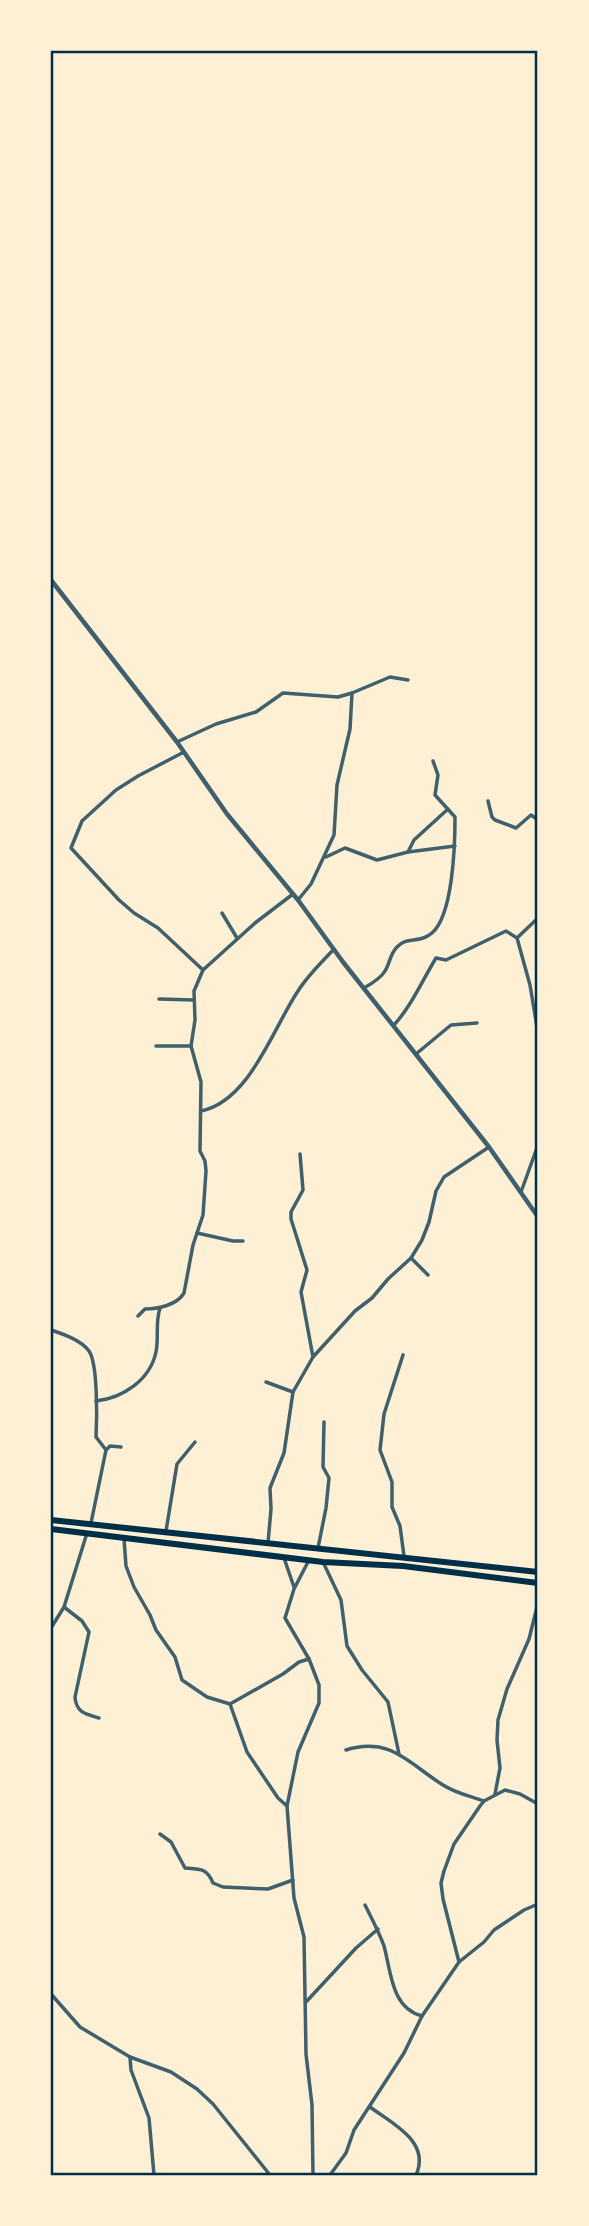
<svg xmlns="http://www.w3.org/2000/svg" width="589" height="2226" font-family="'Sofia Sans Condensed',sans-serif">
<rect width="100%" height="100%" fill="#fdf0d5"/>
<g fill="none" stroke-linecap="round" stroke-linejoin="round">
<g stroke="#3f606c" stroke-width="3.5">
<path d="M177,742L216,724L256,712L283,693L338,697L352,693L390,677L408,680"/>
<path d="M184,752L138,776L116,790L82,821L71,848L119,900L134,913L158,928L203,970"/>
<path d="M488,801L492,817L495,820L516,828L531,815L538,820"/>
<path d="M408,852L414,840L448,809"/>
<path d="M326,857L345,848L377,860L408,852L455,846"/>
<path d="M298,900L311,884L334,835L337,785L350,729L352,693"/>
<path d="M222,913L237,938"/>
<path d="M517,938L538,918"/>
<path d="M364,988C371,984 381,978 385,971C390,963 390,954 397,947C407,936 419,944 432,933C453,915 455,845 455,817L435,795L438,775L433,761"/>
<path d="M159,999L194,1000"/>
<path d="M394,1025C412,1005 422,981 436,958L446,960L506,931L517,938L530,985L538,1033"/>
<path d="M156,1046H191"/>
<path d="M416,1054L451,1025L477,1023"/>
<path d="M201,1111C250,1101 273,1028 298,991C308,975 321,963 334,949"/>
<path d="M521,1192L538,1145"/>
<path d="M197,1233L233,1241H243"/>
<path d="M428,1275L411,1258L422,1240L429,1222L436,1191L444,1177L489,1147"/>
<path d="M138,1316L145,1309C158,1309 177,1305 184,1293L193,1245L203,1215L206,1171L205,1161L200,1151L201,1082L191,1046L195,1020L194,991L203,970L255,923L293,894"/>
<path d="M51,1330C63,1334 81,1340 89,1351C98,1364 97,1420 96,1437L106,1450"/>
<path d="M403,1355L384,1414L380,1450L392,1482V1507L400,1526L404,1556"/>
<path d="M313,1357L355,1311L372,1298L388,1279L411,1258"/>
<path d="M266,1382L293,1392L313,1357L301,1292L307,1270L291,1219V1212L303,1190L300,1154"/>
<path d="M96,1401C123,1398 150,1380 156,1352C159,1337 155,1323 160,1308"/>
<path d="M91,1523L106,1450L110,1446L121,1447"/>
<path d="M166,1531L177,1464L195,1442"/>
<path d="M124,1539L126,1566L134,1587L150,1615L156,1630L175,1657L182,1680L207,1697L230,1704L247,1752L278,1798L287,1806"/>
<path d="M268,1543L271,1509L270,1488L284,1453L293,1392"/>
<path d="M318,1548L326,1508L329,1478L323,1467L324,1422"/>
<path d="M284,1558L294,1587"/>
<path d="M309,1560L294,1589L285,1618L309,1659L319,1685V1703L298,1752L287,1806L294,1898L304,1937L306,2054L312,2105L313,2175"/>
<path d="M323,1562L341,1600L347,1646L362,1670L388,1702L399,1754"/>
<path d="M64,1607L82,1621L89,1632L75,1697C76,1712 85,1714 99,1718"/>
<path d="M51,1628L64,1607L87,1533"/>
<path d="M230,1704L283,1674L299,1662L309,1659"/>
<path d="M346,1750C391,1736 409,1764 443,1785C455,1793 470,1796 484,1801"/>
<path d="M495,1794L500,1768L497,1740L498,1720L507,1689L529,1639L538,1603"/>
<path d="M160,1834L171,1842L185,1868C200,1869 207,1868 213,1883L223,1887L268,1889L293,1880"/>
<path d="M365,1905C372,1919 379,1932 384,1946C391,1971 391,2008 422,2016"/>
<path d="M459,1962L443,1899L441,1883L444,1871L454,1844L480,1806L484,1801L505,1790L520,1794L538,1804"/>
<path d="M51,1994L80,2027L130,2057L171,2072L197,2089L213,2104L270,2175"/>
<path d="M306,2002L356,1948L378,1929"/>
<path d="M130,2057L131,2070L149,2118L154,2175"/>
<path d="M370,2107C393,2124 431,2142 416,2175"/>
<path d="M330,2175L346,2153L354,2130L404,2053L422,2016L459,1962L484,1942L494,1930L524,1910L538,1904"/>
</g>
<path stroke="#3f606c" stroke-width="4.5" d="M51,580L177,742L227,814L298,900L343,962L489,1147L538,1217"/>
<g stroke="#003049" stroke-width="6">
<path d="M51,1520L538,1572"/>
<path d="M51,1529L323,1562L403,1566L538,1583"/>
</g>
</g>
<rect width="589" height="2226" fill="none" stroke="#fdf0d5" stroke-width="105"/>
<rect x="52" y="52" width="484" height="2122" fill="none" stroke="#003049" stroke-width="2.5"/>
</svg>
